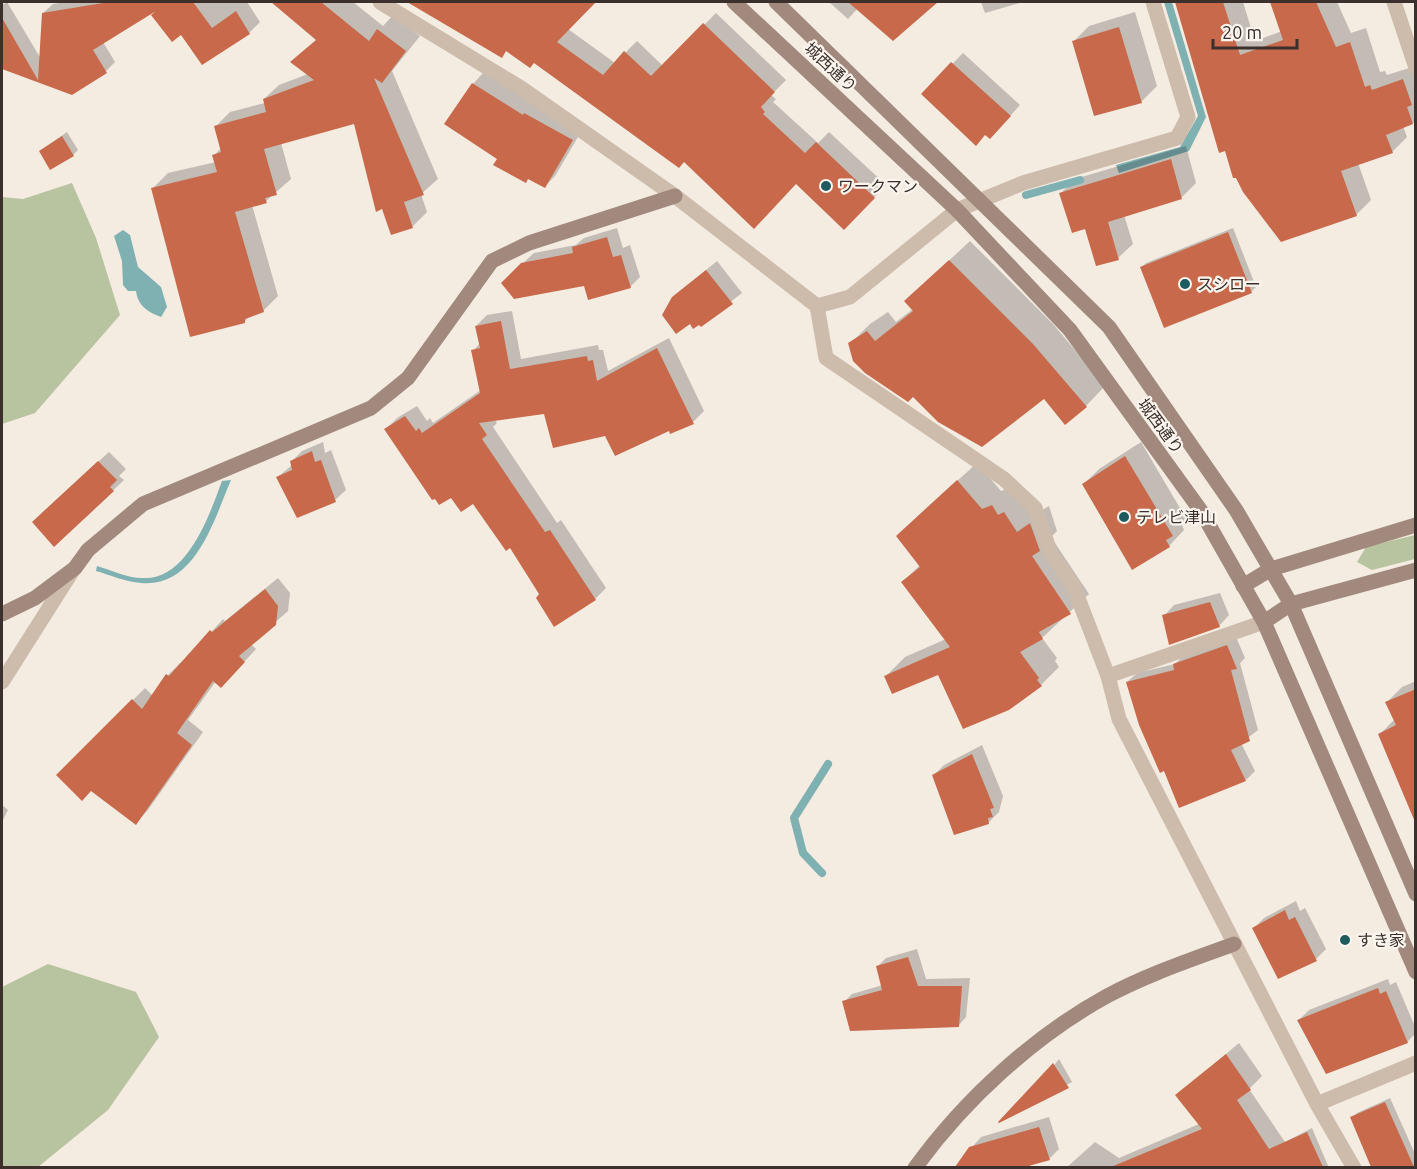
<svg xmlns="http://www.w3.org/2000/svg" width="1417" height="1169" font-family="Ubuntu,'Noto Sans JP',sans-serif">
<rect width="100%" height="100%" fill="#f4ebe1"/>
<g fill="#b8c4a0">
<path d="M72,183L96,238L120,315L35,413L2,424V197L23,199Z"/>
<path d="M1415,535V559L1372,570L1357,562L1366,547Z"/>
<path d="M48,964L136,992L159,1037L108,1110L38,1167H2V987Z"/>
</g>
<g fill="#7fb0b2">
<path d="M1164,2H1172L1206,117L1189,151L1119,173L1116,165L1180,147L1198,116Z"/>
<path d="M123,230L130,235L138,267L161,287L167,307L161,317C148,312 138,306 136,291H128L123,285L122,261L114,236Z"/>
<path d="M231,480C214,519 196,588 141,583C126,582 110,575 96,571L97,566C111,570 127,578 142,578C187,581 209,516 222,481Z"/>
</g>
<g fill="#0003">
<path d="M7,2L41,59L43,13L53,4L66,2H247L260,22L249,33L202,63L182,33L159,9L103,42L115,62L106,71L72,93L2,68V5Z"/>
<path d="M274,2H353L383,26L393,15L420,36L392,71L438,179L421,194L427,212L412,227L355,122L281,143L291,179L266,201L252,205L278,296L263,311L251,315L245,321L153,188L168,173L216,162L214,156L221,148L216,126L230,112L265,103L264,99L279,85L308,74L317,39Z"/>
<path d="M410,2H595L568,29L615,63L637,41L663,66L716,13L786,80L771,95L776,99L773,102L818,143L829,132L886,185L844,228L797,182L685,160L534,61L507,50L501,56Z"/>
<path d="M829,2H935L924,12L858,8L848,19Z"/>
<path d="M981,2H1023L985,13Z"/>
<path d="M1176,2H1243L1255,41L1282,31L1272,2H1337L1351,33L1366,28L1380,72L1385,71L1387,75L1416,66V122L1403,126L1407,137L1392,152L1358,163L1371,200L1356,215L1226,149L1220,151Z"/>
<path d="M1135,12L1157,86L1142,101L1095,114L1073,42L1089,26Z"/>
<path d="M963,53L1020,105L1000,127L923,94Z"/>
<path d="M483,73L582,130L555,176L545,186L447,124L473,84Z"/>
<path d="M67,132L78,150L73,155L46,147Z"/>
<path d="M1186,146L1196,183L1182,197L1124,215L1133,244L1118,258L1086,227L1061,193L1075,179Z"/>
<path d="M617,228L623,248L630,245L640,277L630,287L585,284L512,273L534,253L576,245L584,238Z"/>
<path d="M1233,228L1256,287L1251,292L1141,268L1146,263Z"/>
<path d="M970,241L1053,324L1105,386L1086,406L1045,397L913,395L850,344L870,324L888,312L896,322L913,309L926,282Z"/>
<path d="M717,261L742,293L701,325L673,297Z"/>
<path d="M512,311L521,359L598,345L599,350H603L608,371L669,338L704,411L693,422L670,429L606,434L545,412L495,420L497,423L493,427L557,523L561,520L606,588L595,599L541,595L511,546L473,502L451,496L386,429L397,418L417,406L427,421L430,418L433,423L481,390L473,351L480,343L476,326L487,315Z"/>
<path d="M323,442L325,453L331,450L346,490L335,500L278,477L292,465L291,462L302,451Z"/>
<path d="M1141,442L1187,520L1182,525L1184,530L1169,546L1084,484L1099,469Z"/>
<path d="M109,452L126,469L119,476L124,480L55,545L44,511Z"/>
<path d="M977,463L1001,491L1011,487L1036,514L1049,506L1057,531L1051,537L1089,594L1042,638L1057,658L1055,661L1059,667L1041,685L939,673L886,676L905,657L946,639L903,582L920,565L916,518Z"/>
<path d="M278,578L290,593L288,611L251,644L256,649L233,674L216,681L188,720L203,732L148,810L136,823L91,789L58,775L145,688L153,696L168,675L180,663L182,665L223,619L225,621Z"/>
<path d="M1220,593L1229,615L1219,626L1164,616L1174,605Z"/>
<path d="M1236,637L1245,658L1240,663L1258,730L1241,743L1255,771L1246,780L1127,682L1137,673L1175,664L1184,655Z"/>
<path d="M1416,681V817L1380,734L1395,719L1387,702L1402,687Z"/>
<path d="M982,745L1003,796L999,812L988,823L934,775L944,765Z"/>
<path d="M2,805L8,810L2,822Z"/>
<path d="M1296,901L1300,911L1305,908L1326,949L1316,959L1254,928L1264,918Z"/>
<path d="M917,949L926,979L970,978L966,1017L958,1026L844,1002L852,994L883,985L878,966L886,958Z"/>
<path d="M1388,979L1390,985L1396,982L1416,1029V1033L1407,1042L1299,1020L1309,1010Z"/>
<path d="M1239,1043L1262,1076L1249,1089L1285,1142L1312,1128L1329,1168H1295L1285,1147L1263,1168H1066L1095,1142L1119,1158L1199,1124L1177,1095Z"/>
<path d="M1059,1059L1072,1082L1001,1121L1055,1064Z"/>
<path d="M1390,1098L1416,1156V1168H1373L1352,1118L1357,1113Z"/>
<path d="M1049,1117L1059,1149L1049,1159L1019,1168H954L981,1137Z"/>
</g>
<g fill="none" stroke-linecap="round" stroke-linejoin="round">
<g stroke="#7fb0b2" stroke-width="8">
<path d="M1026,195L1080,180"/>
<path d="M822,873L803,853L794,818L828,764"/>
</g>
</g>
<g fill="#c8694b">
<path d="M109,2H193L212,28L236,11L250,34L202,65L181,35L172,42L151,15L156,11L93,50L107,73L72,95L2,69V18L38,80L42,13Z"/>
<path d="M271,2H321L369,41L377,29L406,51L382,83L374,78L424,195L404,202L413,228L391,235L382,209L376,212L354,124L264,149L277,195L265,198L267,203L235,212L264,312L245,319V323L190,337L151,188L217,172L212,155L221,152L214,126L266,112L263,99L314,80L290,62L316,40Z"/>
<path d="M407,2H596L557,42L603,75L624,51L651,76L703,23L775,92L761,107L765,112L763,114L805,153L816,142L875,198L844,230L796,184L754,229L684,162L679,168L534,63L530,68L506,51L502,58Z"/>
<path d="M848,2H938L893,41Z"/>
<path d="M1175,2H1223L1240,55L1283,40L1270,2H1316L1336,47L1350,42L1365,87L1370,85L1372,90L1403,79L1412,105L1407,107L1413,124L1386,135L1393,153L1341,171L1357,216L1281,242L1243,192L1236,178H1233L1225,151L1219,153Z"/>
<path d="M1119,27L1142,103L1094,116L1072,41Z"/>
<path d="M951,62L1011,116L990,139L985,135L976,146L921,94Z"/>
<path d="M472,83L523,115L524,113L573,140L545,188L528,179L526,183L493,165L497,159L444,124Z"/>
<path d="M62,136L74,156L50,170L39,151Z"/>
<path d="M1171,159L1182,199L1108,222L1119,260L1096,266L1085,229L1072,233L1059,193Z"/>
<path d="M1228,232L1252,293L1164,328L1140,267Z"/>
<path d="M607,237L613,257L621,255L631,288L588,300L584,286L514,299L501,283L521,263L573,253L572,247Z"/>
<path d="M949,260L1033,344L1087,407L1065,425L1044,399L982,447L938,422L913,397L908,402L865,373L853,361L848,343L867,331L875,341L913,311L904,301Z"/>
<path d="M706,270L733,304L701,327L699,325L693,329L690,324L676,334L662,315L672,297Z"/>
<path d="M501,321L510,369L587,356L588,361L593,360L597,381L657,348L694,424L670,434L669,431L615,456L605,436L553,448L544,414L479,423L487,435L482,439L545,532L550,530L596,600L554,627L536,598L539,594L510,548L506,551L473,504L461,512L451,498L439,505L435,499L432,500L384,429L405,416L416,431L419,428L422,433L480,393L471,350L480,348L475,326Z"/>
<path d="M312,451L315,462L321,460L336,502L297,518L276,477L292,470L290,461Z"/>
<path d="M1125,456L1173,536L1166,540L1170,547L1132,570L1082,484Z"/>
<path d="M98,461L117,480L110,487L114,491L54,547L32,522Z"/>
<path d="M957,480L982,509L992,505L998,515L1004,512L1017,532L1030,523L1040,551L1032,556L1071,614L1039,632L1043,639L1020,652L1039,678L1037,680L1042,686L1009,710L963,729L938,675L892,694L884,676L950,647L901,582L920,567L896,536Z"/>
<path d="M265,589L278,606L276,625L239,656L245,662L221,688L213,681L177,733L192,745L136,825L91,791L82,801L56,775L132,699L142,709L166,674L169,676L210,630L212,632Z"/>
<path d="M1210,602L1220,627L1169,645L1162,615Z"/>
<path d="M1227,645L1237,669L1231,670L1250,741L1231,750L1246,781L1179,808L1164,771L1160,773L1139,725L1126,682L1174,670L1173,664Z"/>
<path d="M1416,689V822H1415L1378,734L1396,725L1385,702Z"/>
<path d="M972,754L994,808L990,809L993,817L988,818L989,824L954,835L932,775Z"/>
<path d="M1285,910L1289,920L1295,917L1317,961L1278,979L1252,928Z"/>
<path d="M908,957L918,986H962L959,1027L850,1031L842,1001L882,990L876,966Z"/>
<path d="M1378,988L1380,994L1386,991L1408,1043L1326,1074L1297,1020Z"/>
<path d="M1226,1054L1251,1090L1237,1100L1269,1149L1307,1132L1323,1167H1111L1202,1129L1175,1095Z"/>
<path d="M1053,1063L1069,1088L999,1123L998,1122Z"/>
<path d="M1385,1102L1414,1167H1371L1350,1117Z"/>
<path d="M1039,1127L1050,1160L1025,1167H955L969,1147Z"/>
</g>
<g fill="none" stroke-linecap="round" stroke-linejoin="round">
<g stroke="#cdbbac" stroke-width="15">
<path d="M380,2L521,88L675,196L817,306L850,297L957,210L1023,183L1177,138L1188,117L1153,2"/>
<path d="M1394,2L1416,68"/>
<path d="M817,306L826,358L1004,479L1035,508L1051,554L1073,585L1108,676L1119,719L1317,1104L1354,1168"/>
<path d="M1108,676L1264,622"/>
<path d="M2,682L73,570"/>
<path d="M1317,1104L1416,1063"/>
</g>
<g stroke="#a18a7d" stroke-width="15">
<path d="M734,2L957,210L1070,330L1201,511L1264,622L1416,972"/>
<path d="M776,2L1109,327L1236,510L1291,604L1416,894"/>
<path d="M1243,586L1271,569L1416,525"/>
<path d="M2,614L35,598L75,568L88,550L143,504L371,408L408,378L492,261L529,243L675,196"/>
<path d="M1264,622L1291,604L1416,570"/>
<path d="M915,1168C964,1100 1034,1036 1107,996C1148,974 1191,960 1234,944"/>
</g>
</g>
<g fill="#1f5a5e" stroke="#fbf5ee" stroke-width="2">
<circle cx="826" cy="186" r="6"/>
<circle cx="1185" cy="284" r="6"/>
<circle cx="1124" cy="517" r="6"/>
<circle cx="1345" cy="940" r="6"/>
</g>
<g text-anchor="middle" stroke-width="4.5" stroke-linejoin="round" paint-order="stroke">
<g font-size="16" fill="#3b302b" stroke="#fbf5ee">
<text transform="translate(831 67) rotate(43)" y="6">城西通り</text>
<text transform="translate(1161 426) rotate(54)" y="6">城西通り</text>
</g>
<g font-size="16" fill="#3b302b" stroke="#fbf5ee" text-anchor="start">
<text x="838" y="192">ワークマン</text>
<text x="1197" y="290">スシロー</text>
<text x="1136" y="523">テレビ津山</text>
<text x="1357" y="946">すき家</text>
</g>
</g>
<rect width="1417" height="1169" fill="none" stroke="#3b302b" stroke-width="6"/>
<path d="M1213 39v9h84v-9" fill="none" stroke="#3b302b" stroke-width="3"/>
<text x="1222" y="39" font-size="18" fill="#3b302b" stroke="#fbf5ee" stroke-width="4.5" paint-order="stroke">20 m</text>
</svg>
